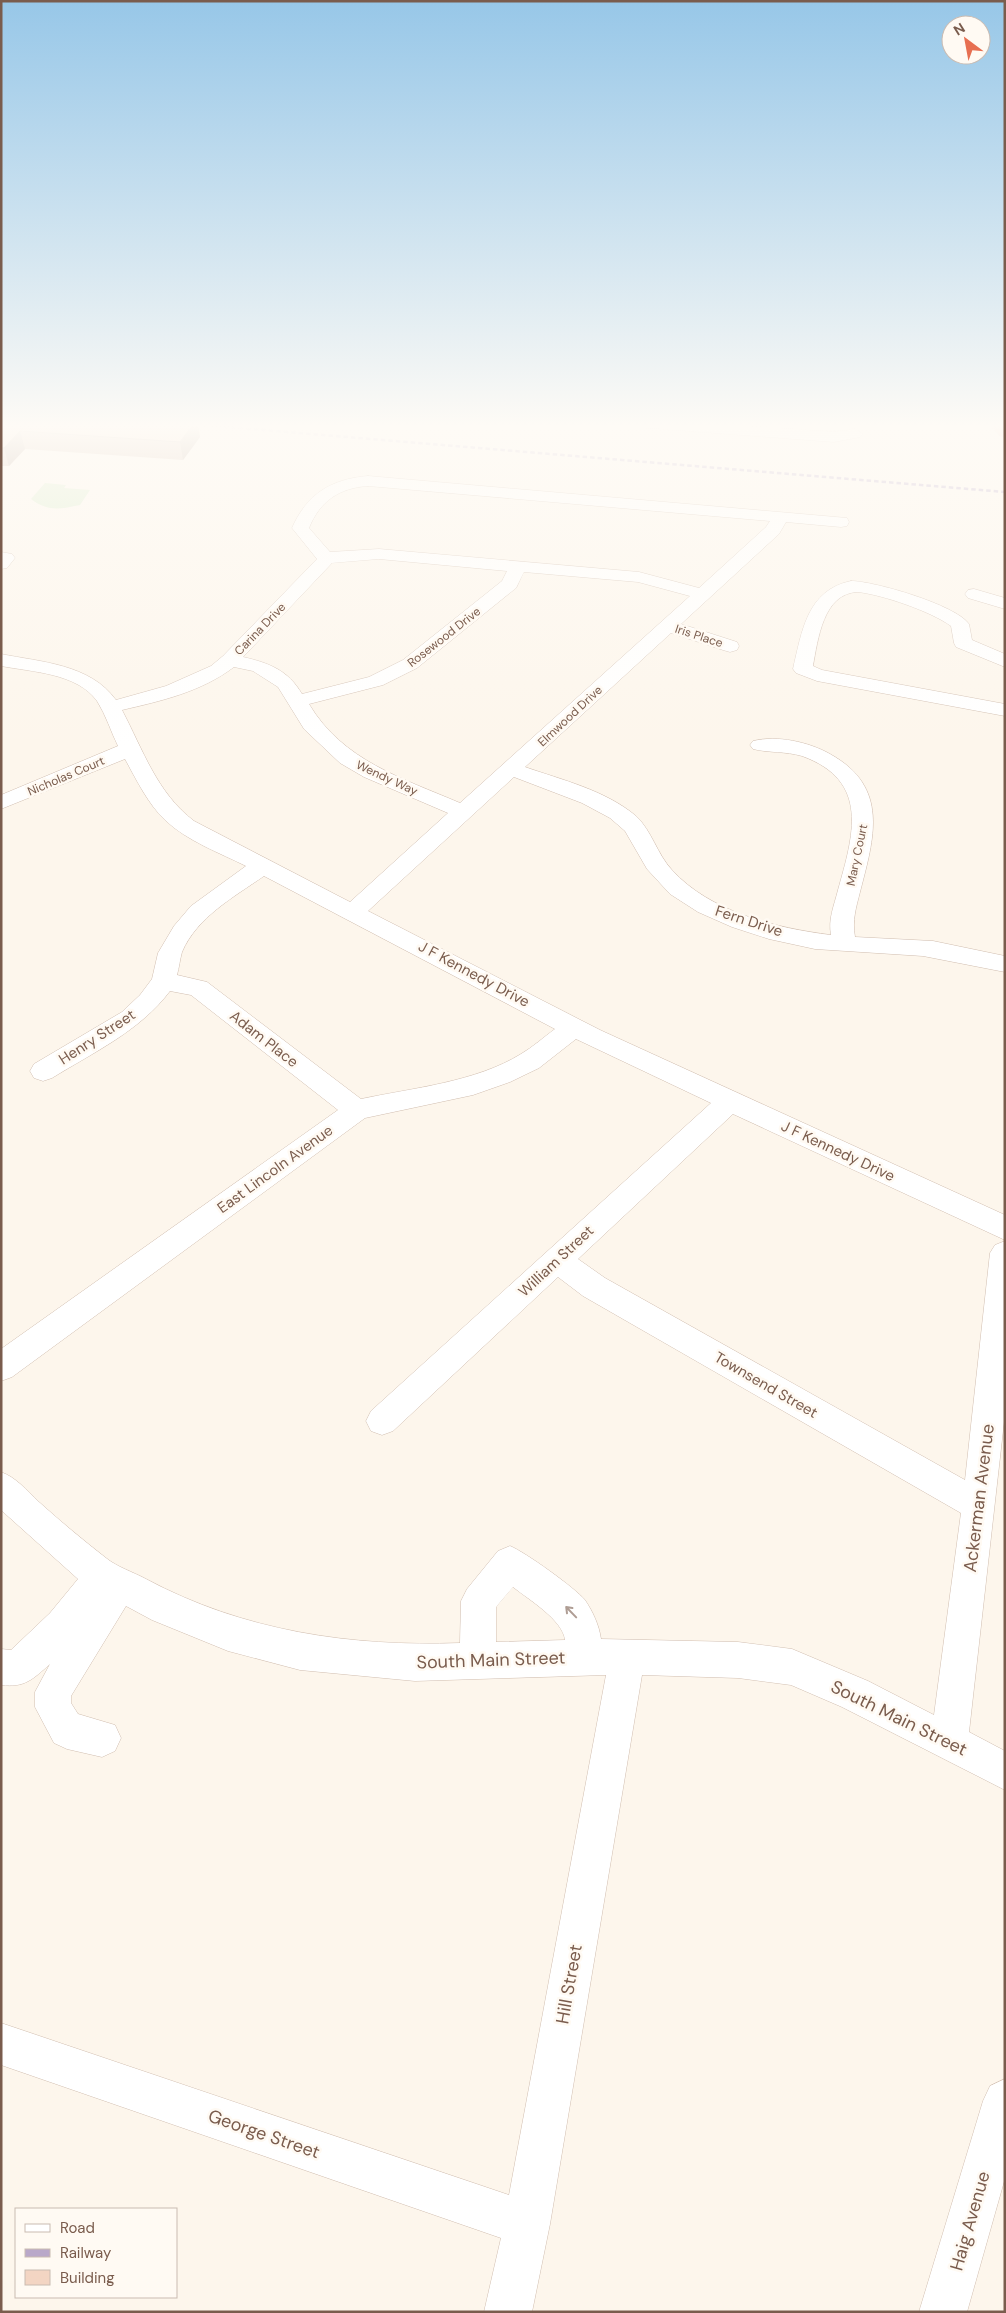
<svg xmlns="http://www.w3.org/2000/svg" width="1006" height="2313" font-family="'DM Sans',sans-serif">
<rect width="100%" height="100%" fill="#fdf6ec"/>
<path fill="#d8ecc9" d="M45,483L66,485L64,488L90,490L80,505C60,509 48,512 31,499Z"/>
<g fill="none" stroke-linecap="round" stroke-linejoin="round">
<g stroke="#d1beb0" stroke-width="1">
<g id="minor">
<path d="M630,423H704L834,432L855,429L863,434L860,437L834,442L637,427Z"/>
<path d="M368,476L847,518L849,522L847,526L841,527L786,522L779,534L681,624L737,642L739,646L737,650L730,652L723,650L671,633L525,767C562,780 605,790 636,816C652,831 657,854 672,870C710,912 776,928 831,935C828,919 834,906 838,890C853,836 871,781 802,756C785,751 769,753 753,749L750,745L753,741C777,735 809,742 830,754C890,787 874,838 860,892C856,908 852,920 855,937L933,941L1005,956V972L923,956L815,949L769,939L732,927L698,912L670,894L647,869L625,831L610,818L582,803L514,777L368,911L600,1030L1005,1215V1240L733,1114L578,1259L605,1278L965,1480L990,1253L995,1245L1005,1241V1413L969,1732L1005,1751V1790L842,1707L791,1685L738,1678L642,1675L550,2224L532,2312H484L501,2238L1,2065V2023L509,2195L606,1675L415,1681L300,1670L228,1651L152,1620L126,1606L71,1696V1703L78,1714L115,1725L121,1738L115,1751L102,1757L67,1749L54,1743L35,1707V1692L50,1664C33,1679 25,1688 1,1685V1649L11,1650L50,1613L78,1579L1,1510V1472C17,1478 26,1490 39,1502C60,1521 83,1540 106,1558C117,1567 133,1572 146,1579C243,1631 351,1647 460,1643L461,1601L467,1589L498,1551L510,1546C525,1552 575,1588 585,1600C593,1612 599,1625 601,1639L738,1642L792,1649L868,1681L934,1715L961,1513L583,1296L558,1277L393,1431L382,1435L371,1431L366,1421L371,1411L711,1103L576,1039L539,1068L510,1082L473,1095L365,1118L12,1377L1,1381V1349L338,1110L191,995L170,991C140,1031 94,1052 52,1078L43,1081L34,1078L30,1071L34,1064L122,1012L140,995L152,979L158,953L174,926L191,906L246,866C220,853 187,841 165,820C148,804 136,779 125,759L1,809V795L118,746C111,732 106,715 97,701C77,673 32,672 1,666V654C41,662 90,664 116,700L166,686L211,666L223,656L317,559L292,528C307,494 331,479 368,476ZM368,486L770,521L766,527L699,588L639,572L379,549L330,552L309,528C320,501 339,488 368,486ZM379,559L507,571L502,581L403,660L369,677L302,694C288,670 269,663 243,657L332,563ZM524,572L638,582L690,596L460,803C402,778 343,761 309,704L383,685L417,668L516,588ZM234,667L253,671L278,687L304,729L340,763L364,777L448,813L350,902L194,821C157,793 143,750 122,710C161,701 201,692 234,667ZM264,876L555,1029C544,1037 533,1047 521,1054C476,1082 413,1088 361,1099L207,982L177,975C179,968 180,959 182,952C197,917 234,897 264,876ZM513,1587C528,1599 563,1620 565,1640L496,1642V1607Z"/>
<path d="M1,552L12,554L15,558L7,568L1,569Z"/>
<path d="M851,581C874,581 956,605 969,624L972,640L1005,654V667L956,647L954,643L951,626C930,611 883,595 858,592C823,593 818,640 813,666L822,670L1005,704V716L817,681L796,673L793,669C802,631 807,590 851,581Z"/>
<path d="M974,589L1005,598V609L968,598L965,594L968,590Z"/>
<path d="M1005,2079V2178L967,2312H919L983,2101L990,2086Z"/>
</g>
</g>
<g stroke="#dad1cd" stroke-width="1">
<path id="highway" d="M989,423H1004L1005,437L1000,436Z"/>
</g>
<use href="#minor" fill="#fff" fill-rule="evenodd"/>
<use href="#highway" fill="#f7b7a3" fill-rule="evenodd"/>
<path stroke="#b9a8c9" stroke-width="2.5" stroke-dasharray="4.5 3" stroke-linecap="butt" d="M179,423L1005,492"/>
</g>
<path fill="#d1b7a8" d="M1,423L200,437L183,460L25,449L9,466H1Z"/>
<g fill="#aa9588">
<path d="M194,423H198L200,437L183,460L180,442Z"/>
<path d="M20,431L25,449L9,466L4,448Z"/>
</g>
<path fill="#f3d5c3" stroke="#aa9588" d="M1,423H194L180,442L20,431L4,448H1Z"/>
<defs><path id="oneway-shaft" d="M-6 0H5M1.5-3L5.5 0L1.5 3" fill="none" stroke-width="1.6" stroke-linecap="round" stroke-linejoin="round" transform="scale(1.25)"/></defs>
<use stroke="#af9d94" href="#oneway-shaft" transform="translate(571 1612) rotate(-134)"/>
<linearGradient id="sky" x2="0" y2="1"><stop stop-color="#97c7e8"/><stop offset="0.57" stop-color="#fefbf6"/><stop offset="1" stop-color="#fefbf6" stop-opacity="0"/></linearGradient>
<rect width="1006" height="747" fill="url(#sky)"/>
<g text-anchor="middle" stroke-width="5" stroke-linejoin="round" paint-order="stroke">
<g font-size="12" fill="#7a5c4d" stroke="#fffaf3">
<text transform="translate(260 629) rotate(-46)" y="4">Carina Drive</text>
<text transform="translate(699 636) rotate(18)" y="4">Iris Place</text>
<text transform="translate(444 637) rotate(-38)" y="4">Rosewood Drive</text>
<text transform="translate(570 716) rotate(-43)" y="4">Elmwood Drive</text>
<text transform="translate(66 776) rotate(-23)" y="4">Nicholas Court</text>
<text transform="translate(387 778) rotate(25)" y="4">Wendy Way</text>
<text transform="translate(857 855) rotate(-78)" y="4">Mary Court</text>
</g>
<g font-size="15" fill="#7a5c4d" stroke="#fffaf3">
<text transform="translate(749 921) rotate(18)" y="5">Fern Drive</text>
<text transform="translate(474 974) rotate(28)" y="5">J F Kennedy Drive</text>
<text transform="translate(97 1037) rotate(-33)" y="5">Henry Street</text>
<text transform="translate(264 1039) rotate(38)" y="5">Adam Place</text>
<text transform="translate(838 1151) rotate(25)" y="5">J F Kennedy Drive</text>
<text transform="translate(275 1169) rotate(-36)" y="5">East Lincoln Avenue</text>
<text transform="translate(556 1261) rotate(-43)" y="5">William Street</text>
<text transform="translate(766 1385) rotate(30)" y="5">Townsend Street</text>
</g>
<g font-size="18" fill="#7a5c4d" stroke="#fffaf3">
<text transform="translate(979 1498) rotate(-83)" y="6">Ackerman Avenue</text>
<text transform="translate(491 1660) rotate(-2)" y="6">South Main Street</text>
<text transform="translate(899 1718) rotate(26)" y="6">South Main Street</text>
<text transform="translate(569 1984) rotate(-80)" y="6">Hill Street</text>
<text transform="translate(264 2134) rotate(19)" y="6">George Street</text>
<text transform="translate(970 2221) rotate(-74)" y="6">Haig Avenue</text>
</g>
</g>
<rect width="1006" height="2313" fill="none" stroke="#7a5c4d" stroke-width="5"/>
<rect x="15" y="2208" width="162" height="90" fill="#fffaf3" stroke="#cabbb1"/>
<rect x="25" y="2224" width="25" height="8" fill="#ffffff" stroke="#cabbb1"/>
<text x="60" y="2233" font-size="15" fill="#7a5c4d">Road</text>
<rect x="25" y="2249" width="25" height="8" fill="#b9a8c9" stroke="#cabbb1"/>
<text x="60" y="2258" font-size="15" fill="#7a5c4d">Railway</text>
<rect x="25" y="2270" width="25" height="15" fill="#f3d5c3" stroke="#cabbb1"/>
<text x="60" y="2283" font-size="15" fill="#7a5c4d">Building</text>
<g transform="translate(966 40) rotate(328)"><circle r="24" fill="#fffaf3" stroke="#cabbb1"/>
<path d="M0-4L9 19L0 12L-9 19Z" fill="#e76f51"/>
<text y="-8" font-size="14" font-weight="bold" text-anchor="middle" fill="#7a5c4d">N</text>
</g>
</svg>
